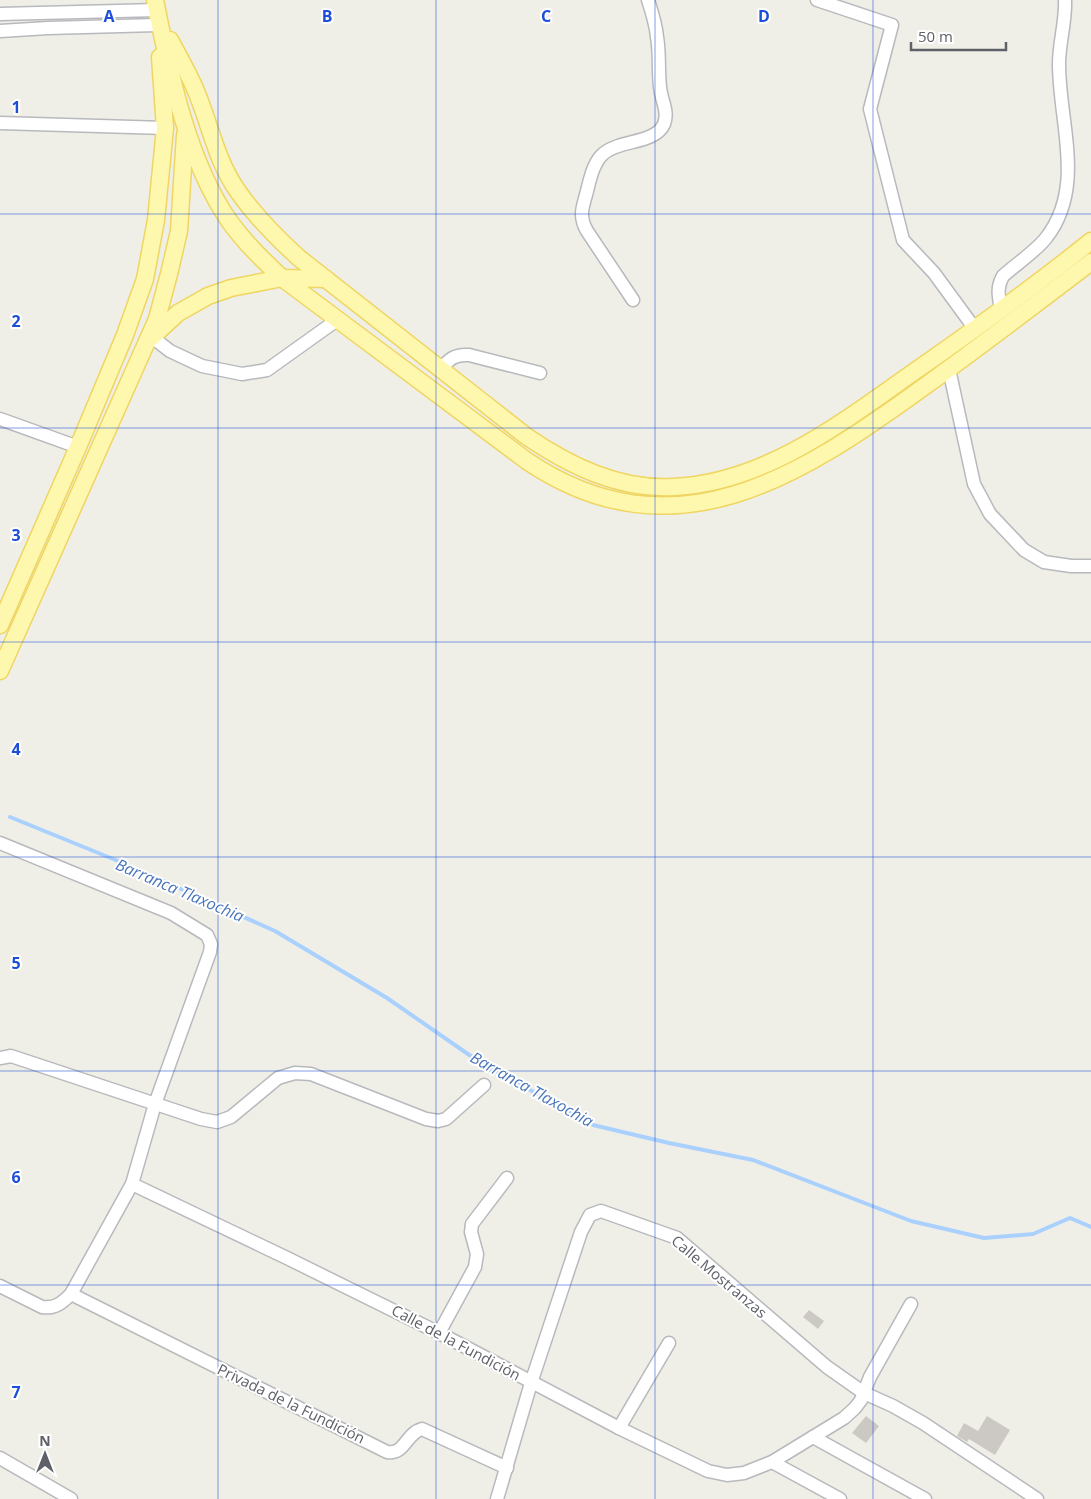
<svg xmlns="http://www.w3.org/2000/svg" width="1091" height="1499" font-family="'Open Sans',sans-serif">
<rect width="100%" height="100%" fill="#f0efe7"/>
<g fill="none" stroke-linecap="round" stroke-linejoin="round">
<path stroke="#aad1fe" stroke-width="4" d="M10,817L123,863L275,931L387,998L478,1061L593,1125L669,1143L753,1160L911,1221L984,1238L1033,1234L1070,1218L1091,1227"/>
</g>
<g fill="#ccc9c4">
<path d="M809,1310L824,1321L818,1329L803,1317Z"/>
<path d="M866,1416L879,1426L866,1443L852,1433Z"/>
<path d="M987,1416L1010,1430L995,1455L969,1439L967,1442L957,1436L964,1423L978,1431Z"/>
</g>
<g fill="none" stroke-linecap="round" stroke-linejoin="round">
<g stroke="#b7b9bd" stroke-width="15">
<g id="minor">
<path d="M817,0L892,25L870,109L903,240L934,273L975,329"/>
<path d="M0,14L157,10"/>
<path d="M0,31L48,28L157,25"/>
<path d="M0,123L165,128"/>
<path d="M633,300L587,231C578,215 583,207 587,191C590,179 593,165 601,156C616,139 655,145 664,124C669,111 661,100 660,87C658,70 660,54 657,37C656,25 652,12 648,0"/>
<path d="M1001,310C999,297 996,288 1003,276C1015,265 1036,251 1046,238C1086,187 1059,123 1059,64C1059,42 1066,22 1065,0"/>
<path d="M152,337L170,351L202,366L242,374L267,370L337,320"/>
<path d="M441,369C449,359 455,354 469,355L540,373"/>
<path d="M949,369L974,484L990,514L1024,550L1044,562L1071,566H1091"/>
<path d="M0,419L78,447"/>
<path d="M0,843L171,913L207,935L211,944L210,952L155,1104L132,1184L71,1294C62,1303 55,1309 42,1307L0,1286"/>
<path d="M0,1058L11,1056L201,1119L217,1122L231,1117L278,1078L295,1073L311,1074L426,1119L438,1121L446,1119L484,1085"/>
<path d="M132,1184L287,1258L439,1333L619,1428L708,1471L727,1475L744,1473L772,1462L844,1418L855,1408L861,1400L870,1377L911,1304"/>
<path d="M71,1294L387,1452C405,1455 406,1433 422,1429L507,1468"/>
<path d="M439,1333L475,1267L477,1254L471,1232L472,1224L507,1178"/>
<path d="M619,1428L669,1343"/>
<path d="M813,1437L925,1499"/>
<path d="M0,1458L71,1499"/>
<path d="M772,1462L840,1499"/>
<path d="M497,1499L531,1383L581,1232L590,1215L601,1211L677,1238L827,1367L864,1393L893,1406L923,1423L1037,1499"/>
</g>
</g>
<g stroke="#efd561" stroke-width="19">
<g id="major">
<path d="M155,0C169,71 188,163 230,222C245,243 263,260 282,278L527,461C674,560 801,476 925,386C981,346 1036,304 1091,262"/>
<path d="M170,40C179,57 189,74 196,91C210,124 216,160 237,190C254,215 277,238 299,258L526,436C570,466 619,490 673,487C767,483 845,420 918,369C977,328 1035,286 1091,241"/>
<path d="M151,338L178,313L208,296L231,288L282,278L326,279"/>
<path d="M0,625L78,447L125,335L145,279L156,220L165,128L160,57"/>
<path d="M0,671L157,319L169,274L179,231L185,135"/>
</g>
</g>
<use href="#minor" stroke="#fff" stroke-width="12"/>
<use href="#major" stroke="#fef8af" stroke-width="16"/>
</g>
<path fill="none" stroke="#1d4ed8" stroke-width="1" stroke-opacity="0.55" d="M218,0V1499M436,0V1499M655,0V1499M873,0V1499M0,214H1091M0,428H1091M0,642H1091M0,857H1091M0,1071H1091M0,1285H1091"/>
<g text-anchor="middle" stroke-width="4" stroke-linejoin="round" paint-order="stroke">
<g font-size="15" fill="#5e6167" stroke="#fff">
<text transform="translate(719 1277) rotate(40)" y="5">Calle Mostranzas</text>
<text transform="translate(456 1343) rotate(28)" y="5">Calle de la Fundición</text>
<text transform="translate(291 1404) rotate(26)" y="5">Privada de la Fundición</text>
</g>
<g font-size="16" font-style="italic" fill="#4875ba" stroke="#fff">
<text transform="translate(180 890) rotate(23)" y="6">Barranca Tlaxochia</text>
<text transform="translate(532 1089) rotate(29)" y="6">Barranca Tlaxochia</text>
</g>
</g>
<g font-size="16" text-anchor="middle" font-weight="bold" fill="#1d4ed8" stroke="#fff" stroke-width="4" stroke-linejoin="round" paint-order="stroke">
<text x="109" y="22">A</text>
<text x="327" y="22">B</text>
<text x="546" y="22">C</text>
<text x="764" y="22">D</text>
<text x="16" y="113">1</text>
<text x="16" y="327">2</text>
<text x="16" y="541">3</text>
<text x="16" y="755">4</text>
<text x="16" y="969">5</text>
<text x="16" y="1183">6</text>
<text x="16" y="1398">7</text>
</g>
<g transform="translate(45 1454)" stroke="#ffffff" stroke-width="4" paint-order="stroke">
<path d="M0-4L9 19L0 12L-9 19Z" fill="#5e6167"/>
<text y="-8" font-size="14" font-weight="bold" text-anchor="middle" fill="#5e6167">N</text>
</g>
<path d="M911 42v8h95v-8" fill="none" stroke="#5e6167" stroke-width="2.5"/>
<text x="918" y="42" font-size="15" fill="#5e6167" stroke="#ffffff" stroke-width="4" paint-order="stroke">50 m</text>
</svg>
